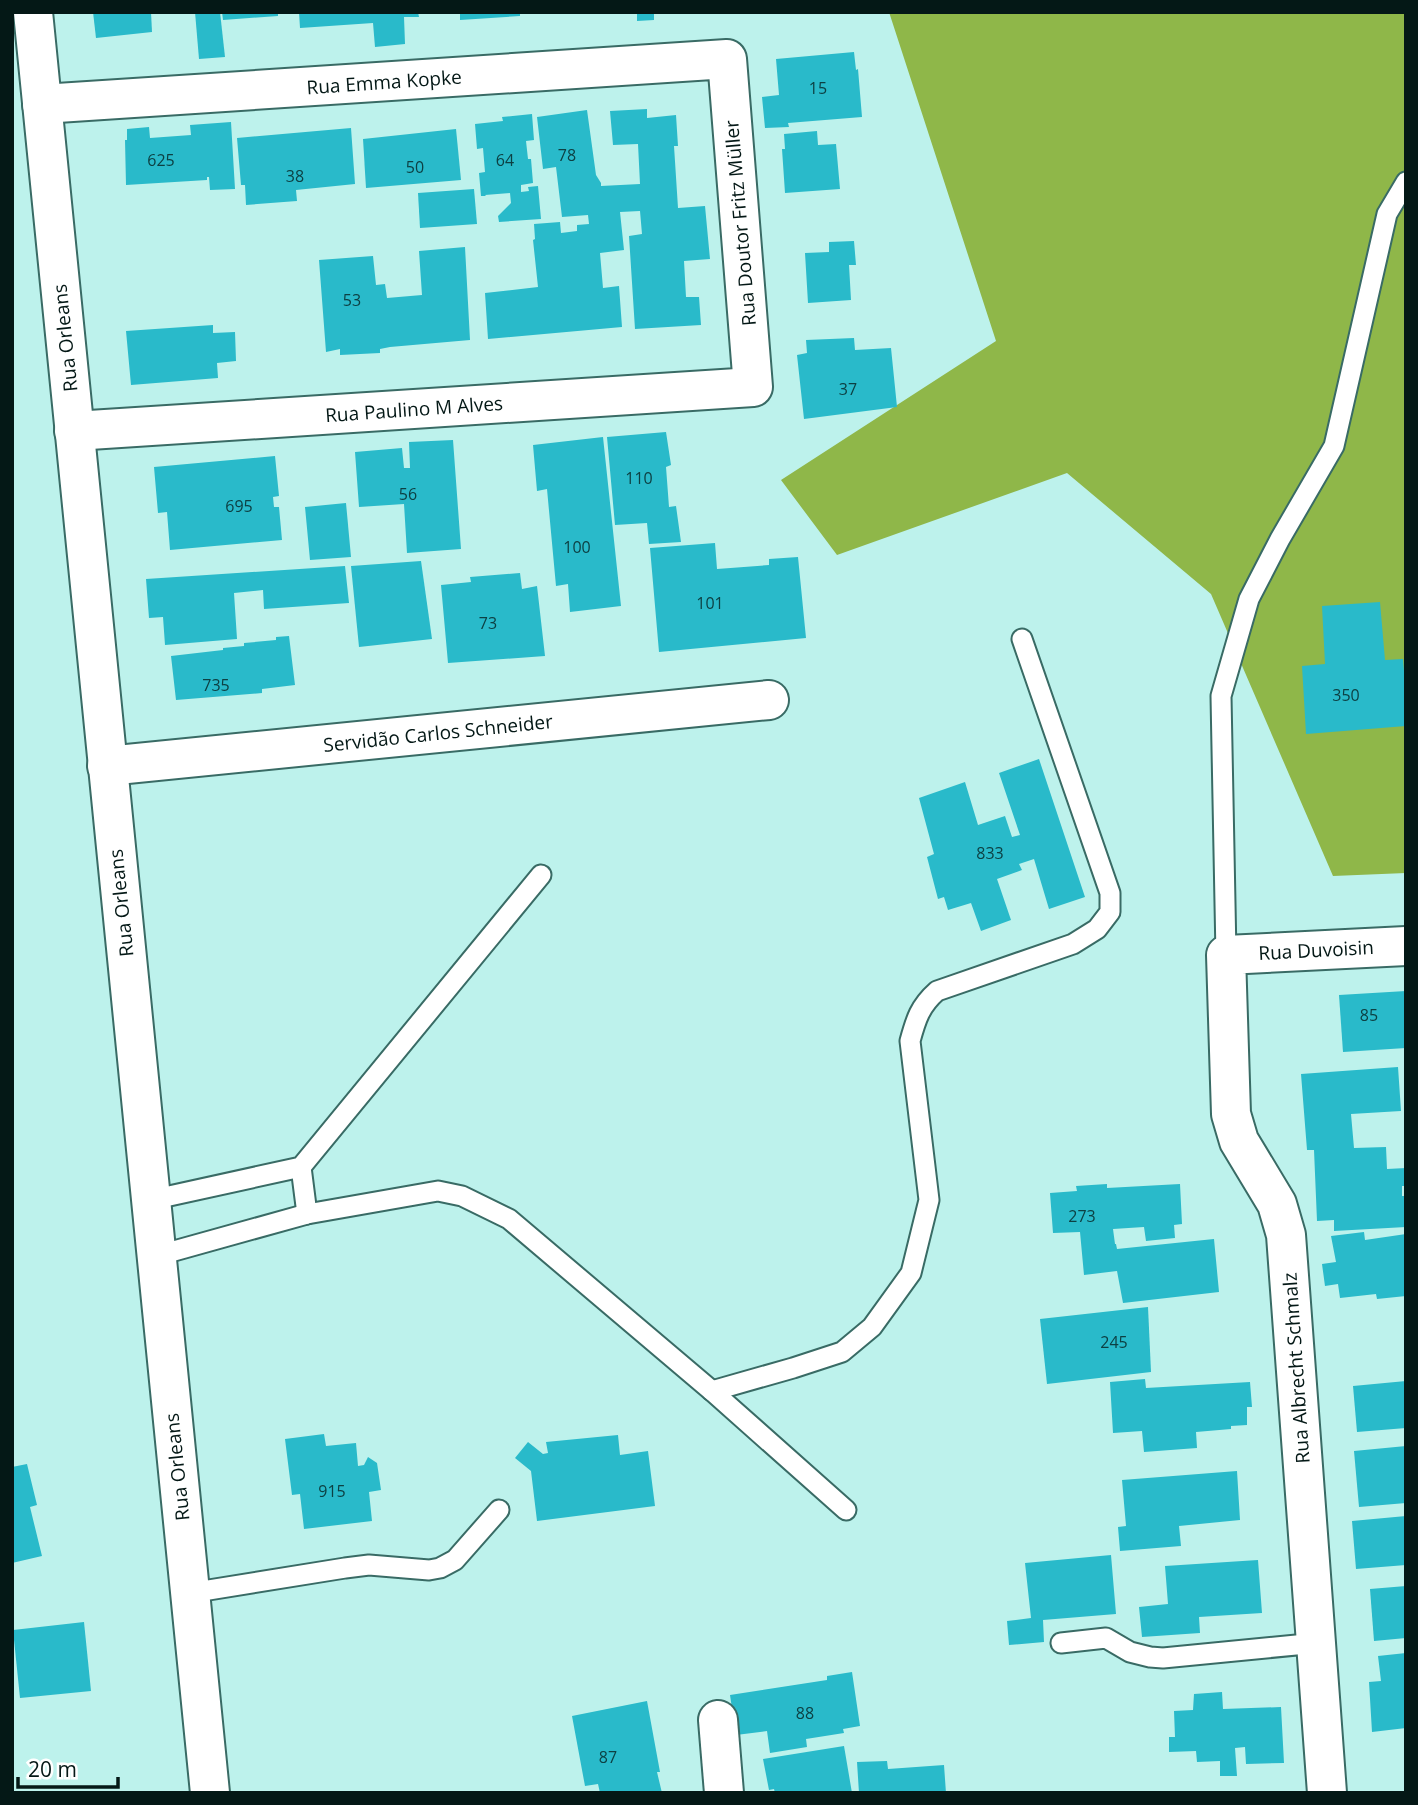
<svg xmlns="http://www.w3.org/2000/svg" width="1418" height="1805" font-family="'Open Sans',sans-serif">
<rect width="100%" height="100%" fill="#bdf2ec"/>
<path fill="#8fb749" d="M889,12H1406V873L1333,876L1211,594L1067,473L837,555L781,480L996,341Z"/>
<g fill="#29baca">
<path d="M93,12H151L152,32L96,38Z"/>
<path d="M195,12H220L225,57L199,59Z"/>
<path d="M222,12H278V16L223,20Z"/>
<path d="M299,12H418L419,17H404L405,44L375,47L373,23L300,28Z"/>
<path d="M460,12H520V16L460,20Z"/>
<path d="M637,12H654V20L637,21Z"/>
<path d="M854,52L856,70L858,69L862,117L788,123L789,127L765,128L762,97L779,95L776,59Z"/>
<path d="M647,109V118L676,115L678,146H674L678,208L705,206L710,259L684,261L686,297H699L701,325L635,329L629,236L642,234L640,211L620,212L624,250L600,253L603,288L619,286L622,327L488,339L485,293L538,287L533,240L535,239L534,224L560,222L561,233L577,231V225L589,224L588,215L562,217L556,167L543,169L537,117L587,110L596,175L601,183V186L640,184L638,144L613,145L610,111Z"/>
<path d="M532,114L534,140L526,141L528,159H531L533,183L521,185V192L529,191L528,187L538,186L541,219L499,222L498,216L511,203L510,193L485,195L486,196H481L479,173L485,172L483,148L477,149L475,124L503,121L502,117Z"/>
<path d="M231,122L235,189L210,190L209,177H207V180L126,185L125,140H127V129L149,127L150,138L191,135L190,125Z"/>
<path d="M351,128L355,184L296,190L297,201L246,205L245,185H241L237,138Z"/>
<path d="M456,129L461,180L366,188L363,139Z"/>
<path d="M817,131L818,145L836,144L840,189L785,193L782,149H785L784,134Z"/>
<path d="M474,189L477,224L420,228L418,193Z"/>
<path d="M854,241L856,265H849L851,300L808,303L805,253L829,252V242Z"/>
<path d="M465,247L470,340L390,347L380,349V353L340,355V349L326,352L319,260L373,256L376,285L385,284L387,298L422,295L419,251Z"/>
<path d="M213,325V333L235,332L236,361L217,363L218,378L131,385L126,331Z"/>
<path d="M854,338L855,350L891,348L897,407L804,419L797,355L807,353L806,340Z"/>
<path d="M666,432L671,465L666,467L669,507L676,506L681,542L649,544L647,523L615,525L607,437Z"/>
<path d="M603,437L621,606L570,612L568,584L556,586L547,489L537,491L533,445Z"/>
<path d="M453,440L461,549L407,553L404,504L359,507L355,452L402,448L404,468H410L409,442Z"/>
<path d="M275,456L279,496L273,497L274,507H279L282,540L170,550L167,512L158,513L154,467Z"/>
<path d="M346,503L351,557L310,560L305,507Z"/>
<path d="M715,543L717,569L769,565V559L798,557L806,638L659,652L650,548Z"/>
<path d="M421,561L432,639L359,647L351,566Z"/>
<path d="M345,566L349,603L264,609L263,590L234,593L237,639L165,645L163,617L149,618L146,579Z"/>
<path d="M520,573L522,589L537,586L545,656L448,663L441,585L471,582L470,577Z"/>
<path d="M1380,602L1385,660L1403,659L1406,695V726L1306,734L1302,666L1325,664L1322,606Z"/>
<path d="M289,636L295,685L262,689V693L176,700L171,656L223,650V648L244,646V643L276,640V637Z"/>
<path d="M1039,759L1085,897L1049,909L1034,859L1019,864L1022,870L997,879L1011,920L981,931L971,903L948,910L944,897L938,899L927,857L934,854L919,798L965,782L978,825L1005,816L1012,837L1020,835L999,773Z"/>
<path d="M1406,991V1048L1343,1052L1339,995Z"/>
<path d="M1398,1067L1401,1111L1351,1114L1354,1148L1386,1147L1387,1169L1406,1168V1186H1402V1196H1406V1227L1334,1231V1220L1317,1221L1314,1150H1307L1301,1074Z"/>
<path d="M1107,1184V1188L1180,1184L1182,1224L1174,1225L1175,1238L1146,1241L1144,1227L1113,1229L1115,1244H1116L1117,1249L1214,1239L1219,1292L1123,1303L1117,1271L1084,1275L1080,1232L1053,1233L1050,1193L1077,1191L1076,1186Z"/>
<path d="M1364,1232L1365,1240L1406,1234V1296L1377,1299L1376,1294L1340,1298L1338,1284L1325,1286L1322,1264L1336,1262L1331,1236Z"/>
<path d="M1148,1307L1151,1372L1047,1384L1040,1319Z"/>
<path d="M1145,1379L1146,1388L1250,1382L1252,1407H1247V1425L1231,1426V1429L1196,1432L1197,1448L1144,1452L1142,1431L1113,1433L1110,1382Z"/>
<path d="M1406,1381V1428L1357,1432L1353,1386Z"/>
<path d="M324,1434L326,1446L356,1443L358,1466L364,1465L368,1457L377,1463L381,1490L369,1492L372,1521L304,1529L300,1494L292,1495L285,1439Z"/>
<path d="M618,1435L620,1455L648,1451L655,1506L537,1521L531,1471L515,1458L528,1442L543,1454L548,1453L546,1442Z"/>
<path d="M1406,1446V1503L1359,1507L1354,1451Z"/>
<path d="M27,1464L37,1505L30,1507L42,1556L12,1563V1467Z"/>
<path d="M1237,1471L1240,1520L1179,1526L1181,1546L1120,1551L1118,1527L1126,1526L1122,1480Z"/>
<path d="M1406,1516V1565L1356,1569L1352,1521Z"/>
<path d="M1111,1555L1116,1614L1043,1620L1044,1642L1009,1645L1007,1621L1031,1618L1025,1563Z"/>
<path d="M1258,1560L1262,1613L1199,1617L1200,1633L1142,1637L1139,1607L1168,1604L1165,1566Z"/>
<path d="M1406,1586V1638L1374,1641L1370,1589Z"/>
<path d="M84,1622L91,1691L20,1698L13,1630Z"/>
<path d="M1406,1653V1728L1372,1732L1369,1682L1381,1681L1378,1656Z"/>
<path d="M852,1672L860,1726L843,1729L844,1733L806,1739L807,1747L770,1753L767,1731L736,1735L730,1695L827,1680V1676Z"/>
<path d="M1222,1692L1223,1709L1281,1707L1284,1763L1246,1764L1245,1747L1235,1748L1237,1776H1220V1761L1197,1762L1196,1751L1169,1752V1737H1175L1174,1711L1193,1710L1194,1694Z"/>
<path d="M647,1701L660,1772H657L662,1793H600L598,1784L585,1786L572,1716Z"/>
<path d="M844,1746L852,1793H775L774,1789L769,1790L763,1759Z"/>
<path d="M887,1761L888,1769L944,1765L946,1793H859L857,1762Z"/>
</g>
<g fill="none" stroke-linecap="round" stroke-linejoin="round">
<g stroke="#396b65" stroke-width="23">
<g id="service">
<path d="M1226,955L1221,696L1249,599L1280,539L1334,446L1387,214L1406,182"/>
<path d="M301,1167L307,1214"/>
<path d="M151,1200L301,1167L541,875"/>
<path d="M156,1256L307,1214L438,1191L462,1196L509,1219L712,1391L846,1510"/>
<path d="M712,1391L793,1368L842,1352L872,1327L911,1273L929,1200L910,1041C916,1019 920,1006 937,991L1073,944L1097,929L1110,912V893L1022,639"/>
<path d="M190,1593L345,1568L369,1565L429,1570L440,1568L455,1560L499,1510"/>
<path d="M1061,1643L1106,1638L1130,1652L1150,1657L1163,1658L1317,1643"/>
</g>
</g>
<g stroke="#396b65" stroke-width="42">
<g id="minor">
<path d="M33,12L210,1793"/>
<path d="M42,104L727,59L753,387L74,431"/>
<path d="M107,766L769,700"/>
<path d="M718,1720L724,1793"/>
<path d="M1327,1793L1286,1235L1277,1204L1239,1141L1231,1114L1226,955L1406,946"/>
</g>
</g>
<use href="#service" stroke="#fff" stroke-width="19"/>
<use href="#minor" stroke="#fff" stroke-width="38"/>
</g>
<g text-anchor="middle" stroke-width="5" stroke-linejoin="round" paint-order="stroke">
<g font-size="16" fill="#0d4043">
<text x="818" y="94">15</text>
<text x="567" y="161">78</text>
<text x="161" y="166">625</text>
<text x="505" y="166">64</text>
<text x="415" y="173">50</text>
<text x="295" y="182">38</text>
<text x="352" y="306">53</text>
<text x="848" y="395">37</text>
<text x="639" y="484">110</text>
<text x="408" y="500">56</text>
<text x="239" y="512">695</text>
<text x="577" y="553">100</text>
<text x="710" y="609">101</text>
<text x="488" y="629">73</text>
<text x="216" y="691">735</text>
<text x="1346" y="701">350</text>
<text x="990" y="859">833</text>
<text x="1369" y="1021">85</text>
<text x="1082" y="1222">273</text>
<text x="1114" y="1348">245</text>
<text x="332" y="1497">915</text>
<text x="805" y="1719">88</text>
<text x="608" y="1763">87</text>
</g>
<g font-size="19" fill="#041816" stroke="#fff">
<text transform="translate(384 82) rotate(-4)" y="7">Rua Emma Kopke</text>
<text transform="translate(740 223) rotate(-95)" y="7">Rua Doutor Fritz Müller</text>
<text transform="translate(65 338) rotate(-96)" y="7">Rua Orleans</text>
<text transform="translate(414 409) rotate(-4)" y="7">Rua Paulino M Alves</text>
<text transform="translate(438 733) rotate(-6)" y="7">Servidão Carlos Schneider</text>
<text transform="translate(121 903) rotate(-96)" y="7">Rua Orleans</text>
<text transform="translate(1316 950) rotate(-3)" y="7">Rua Duvoisin</text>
<text transform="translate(1296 1368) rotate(-94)" y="7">Rua Albrecht Schmalz</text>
<text transform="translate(177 1467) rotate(-96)" y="7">Rua Orleans</text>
</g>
</g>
<rect width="1418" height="1805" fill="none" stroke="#041816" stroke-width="28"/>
<path d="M18 1777v10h100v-10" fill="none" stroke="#041816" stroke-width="3.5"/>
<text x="28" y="1777" font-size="21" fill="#041816" stroke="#ffffff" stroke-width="5" paint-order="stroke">20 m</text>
</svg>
